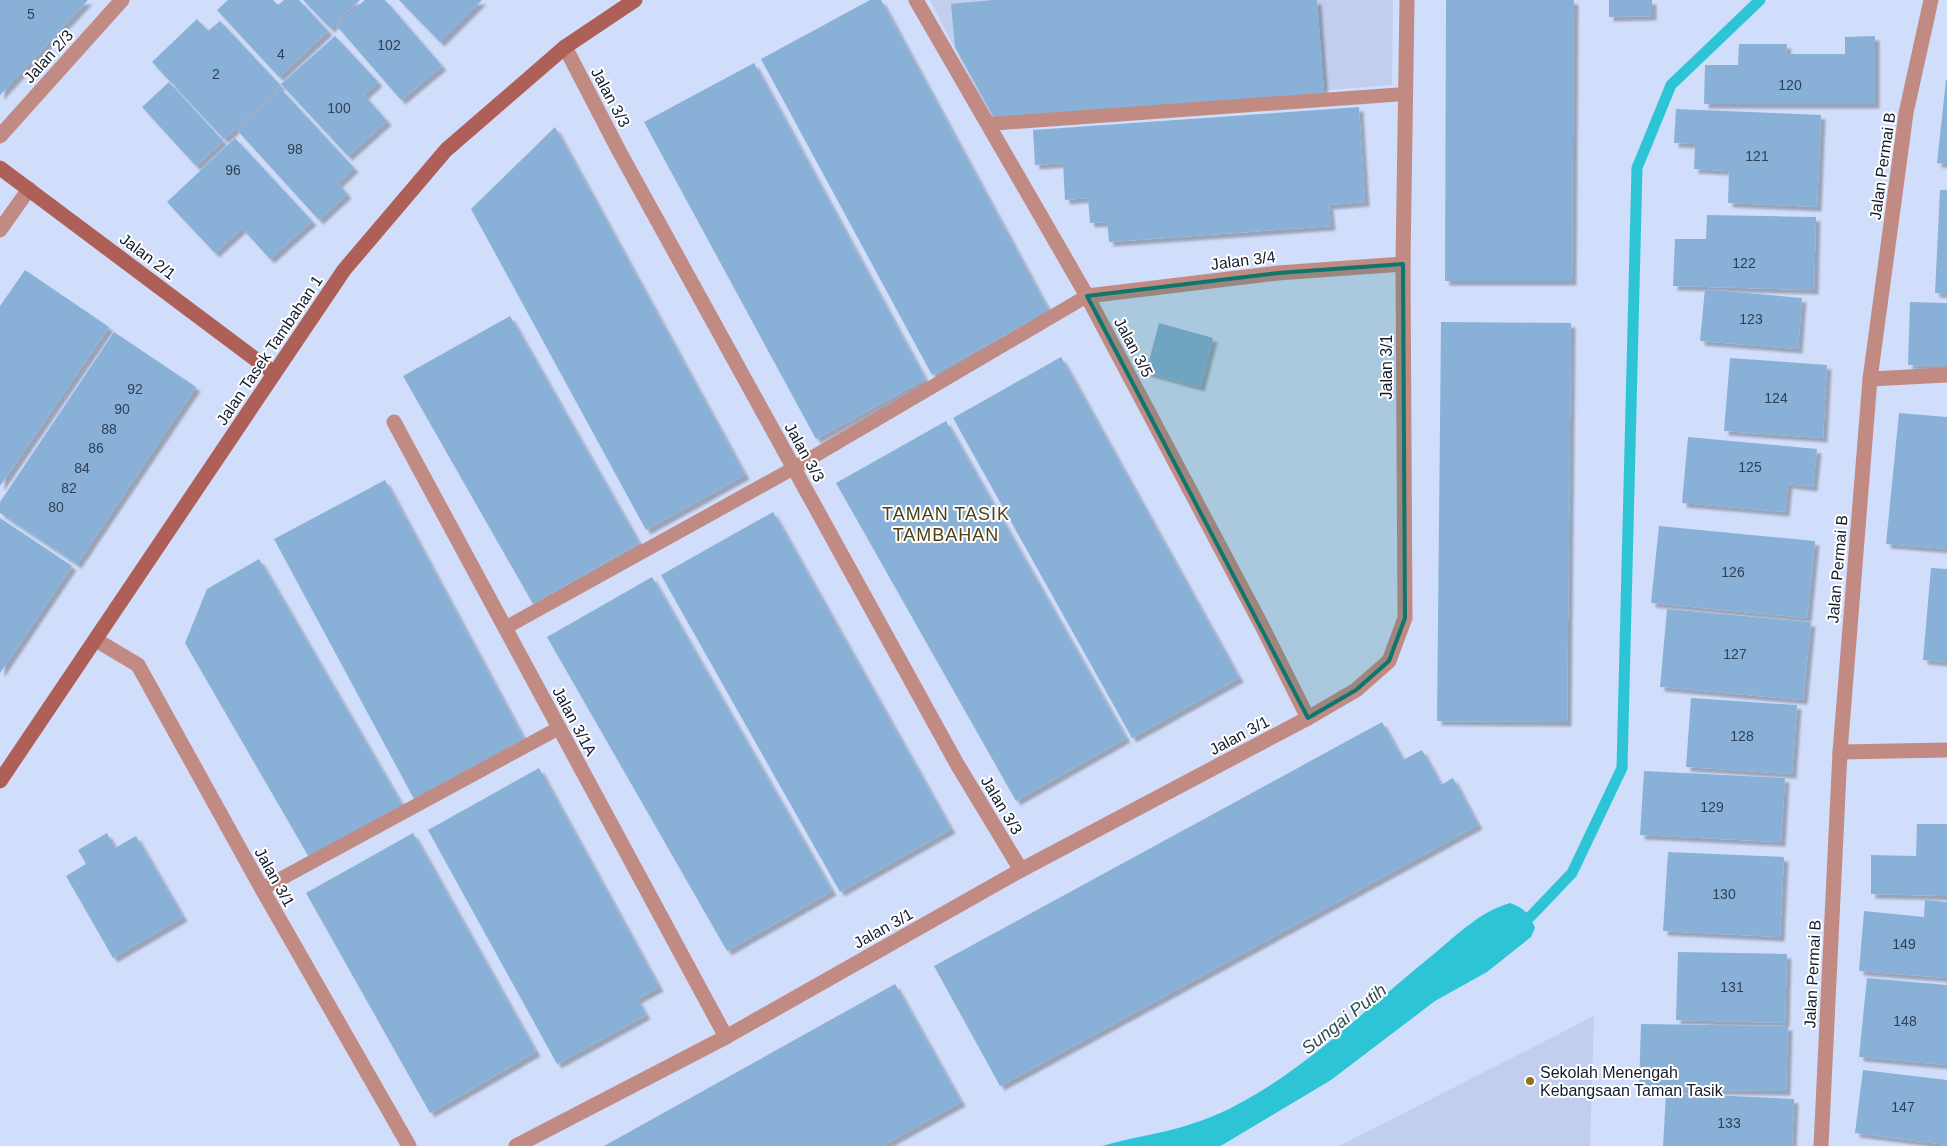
<svg xmlns="http://www.w3.org/2000/svg" width="1947" height="1146" font-family="Arial,sans-serif">
<defs>
<filter id="shadow"><feDropShadow dx="4.5" dy="4.5" stdDeviation="1" flood-color="#0004"/></filter>
</defs>
<rect width="100%" height="100%" fill="#d1defb"/>
<g fill="#c1ceee">
<path d="M930,0H1393L1392,85L990,117Z"/>
<path d="M1594,1016L1590,1146H1339Z"/>
</g>
<path fill="#2dc4d6" d="M1510,903C1524,908 1530,914 1535,928L1531,937L1487,972L1435,1001L1331,1080L1224,1144L1220,1146H1102C1131,1137 1162,1134 1191,1124C1218,1116 1242,1103 1266,1088C1327,1049 1379,998 1435,953C1458,934 1481,911 1510,903Z"/>
<g fill="none" stroke-linecap="round" stroke-linejoin="round">
<path stroke="#2dc4d6" stroke-width="11" d="M1519,924L1531,916L1572,873L1622,768L1637,168L1671,85L1760,0"/>
</g>
<g fill="#89b1d7" filter="url(#shadow)">
<path d="M0,0H88L0,95Z"/>
<path d="M228,0H273L278,5L284,0H299L328,31L279,77L217,10Z"/>
<path d="M303,0H360L330,28Z"/>
<path d="M365,0H385L442,66L401,100L336,25Z"/>
<path d="M399,0H482L440,42Z"/>
<path d="M870,0H881L1049,311L932,375L761,59Z"/>
<path d="M993,0H1317L1324,93L996,122L955,47L951,4Z"/>
<path d="M1446,0H1574L1572,281H1445Z"/>
<path d="M1609,0H1652V16L1609,17Z"/>
<path d="M197,19L208,31L220,21L281,86L224,139L152,62Z"/>
<path d="M335,36L378,82L364,95L387,121L348,156L281,84Z"/>
<path d="M1875,36V104H1704L1705,65H1738L1739,44H1787L1786,54H1845V37Z"/>
<path d="M754,63L925,379L816,439L644,122Z"/>
<path d="M1946,80H1947V164L1937,163Z"/>
<path d="M169,82L223,141L196,166L142,107Z"/>
<path d="M281,89L354,168L338,183L347,194L319,220L237,130Z"/>
<path d="M1359,107L1365,202L1329,205L1331,226L1109,242L1107,222L1090,223L1088,198L1065,200L1063,163L1035,165L1033,130Z"/>
<path d="M1676,109L1821,115L1817,207L1728,203L1729,171L1694,169L1695,144L1674,143Z"/>
<path d="M555,127L745,475L646,530L471,209Z"/>
<path d="M235,138L312,221L270,259L242,228L215,253L167,202Z"/>
<path d="M1940,190H1947V294L1935,293Z"/>
<path d="M1707,215L1816,217L1814,290L1673,286L1675,239H1706Z"/>
<path d="M25,270L109,327L0,486V306Z"/>
<path d="M1705,289L1802,298L1798,349L1700,341Z"/>
<path d="M1910,302L1947,303V366L1908,365Z"/>
<path d="M510,316L639,543L533,604L403,376Z"/>
<path d="M1441,322L1571,323L1567,722L1437,721Z"/>
<path d="M1159,323L1213,338L1200,387L1146,372Z"/>
<path d="M114,332L196,387L77,564L0,513V502Z"/>
<path d="M1061,357L1239,678L1132,738L953,418Z"/>
<path d="M1730,358L1827,365L1823,438L1724,431Z"/>
<path d="M1899,413L1947,417V549L1886,544Z"/>
<path d="M946,421L1126,738L1016,801L836,483Z"/>
<path d="M1688,437L1817,449L1813,487L1788,484L1785,512L1682,503Z"/>
<path d="M385,480L524,739L414,799L274,539Z"/>
<path d="M773,512L951,829L840,892L661,575Z"/>
<path d="M0,518L72,566L0,673Z"/>
<path d="M1659,526L1815,541L1807,618L1651,603Z"/>
<path d="M259,559L402,805L310,859L185,643L207,589Z"/>
<path d="M1931,568L1947,569V662L1923,660Z"/>
<path d="M652,577L832,891L727,951L547,637Z"/>
<path d="M1667,609L1811,622L1803,700L1660,687Z"/>
<path d="M1691,698L1797,705L1792,774L1686,767Z"/>
<path d="M1382,722L1403,760L1422,750L1441,785L1453,778L1478,825L1000,1086L934,966Z"/>
<path d="M539,768L659,987L637,999L646,1015L557,1064L428,830Z"/>
<path d="M1644,771L1785,778L1781,842L1640,835Z"/>
<path d="M1917,824H1947V896L1871,894V855L1916,856Z"/>
<path d="M107,833L115,848L136,836L183,917L113,958L66,876L86,864L78,850Z"/>
<path d="M413,833L536,1052L430,1113L306,893Z"/>
<path d="M1668,852L1784,857L1780,937L1663,931Z"/>
<path d="M1925,900L1947,902V978L1859,971L1864,911L1924,917Z"/>
<path d="M1678,952L1787,954L1785,1023L1676,1020Z"/>
<path d="M1867,978L1947,985V1065L1859,1057Z"/>
<path d="M895,984L961,1102L882,1146H604Z"/>
<path d="M1641,1024L1788,1026L1786,1091L1639,1089Z"/>
<path d="M1863,1070L1947,1080V1145L1855,1133Z"/>
<path d="M1666,1093L1794,1099L1792,1146H1663Z"/>
</g>
<g fill="none" stroke-linecap="round" stroke-linejoin="round">
<g stroke="#c18a83" stroke-width="14">
<path d="M988,124L1405,94"/>
<path d="M505,628L794,468L1087,296"/>
<path d="M262,889L559,728"/>
</g>
<g stroke="#c18a83" stroke-width="15">
<path d="M916,0L1087,296L1263,628L1308,718"/>
<path d="M565,47L619,151L957,764L1021,870"/>
<path d="M0,136L122,0"/>
<path d="M0,230L29,189"/>
<path d="M1087,296L1278,273L1403,264"/>
<path d="M1870,379L1947,375"/>
<path d="M394,422L726,1037"/>
<path d="M96,640L138,665L262,889L409,1146"/>
<path d="M1840,752L1947,750"/>
<path d="M516,1146L726,1037L1021,870L1308,718L1356,690L1389,661L1405,618L1403,264L1407,0"/>
<path d="M1821,1146L1840,752L1870,379L1906,113L1931,0"/>
</g>
<g stroke="#ae6058" stroke-width="15">
<path d="M0,168L274,373"/>
<path d="M0,781L344,270L446,150L565,47L635,0"/>
</g>
</g>
<path fill="#0f766e" fill-opacity="0.2" stroke="#0f766e" stroke-width="4" stroke-linejoin="round" d="M1403,264L1405,618L1389,661L1356,690L1308,718L1087,296L1278,273Z"/>
<circle fill="#917117" stroke="#fff" stroke-width="2" cx="1530" cy="1081" r="5"/>
<g text-anchor="middle" stroke-width="4" stroke-linejoin="round" paint-order="stroke">
<g font-size="14" fill="#304056">
<text x="31" y="19">5</text>
<text x="389" y="50">102</text>
<text x="281" y="59">4</text>
<text x="216" y="79">2</text>
<text x="1790" y="90">120</text>
<text x="339" y="113">100</text>
<text x="295" y="154">98</text>
<text x="1757" y="161">121</text>
<text x="233" y="175">96</text>
<text x="1744" y="268">122</text>
<text x="1751" y="324">123</text>
<text x="135" y="394">92</text>
<text x="1776" y="403">124</text>
<text x="122" y="414">90</text>
<text x="109" y="434">88</text>
<text x="96" y="453">86</text>
<text x="1750" y="472">125</text>
<text x="82" y="473">84</text>
<text x="69" y="493">82</text>
<text x="56" y="512">80</text>
<text x="1733" y="577">126</text>
<text x="1735" y="659">127</text>
<text x="1742" y="741">128</text>
<text x="1712" y="812">129</text>
<text x="1724" y="899">130</text>
<text x="1904" y="949">149</text>
<text x="1732" y="992">131</text>
<text x="1905" y="1026">148</text>
<text x="1903" y="1112">147</text>
<text x="1729" y="1128">133</text>
</g>
<g font-size="16" fill="#131a2b" stroke="#fff">
<text transform="translate(48 56) rotate(-48)" y="6">Jalan 2/3</text>
<text transform="translate(611 97) rotate(62)" y="6">Jalan 3/3</text>
<text transform="translate(1882 166) rotate(-82)" y="6">Jalan Permai B</text>
<text transform="translate(148 256) rotate(37)" y="6">Jalan 2/1</text>
<text transform="translate(1243 260) rotate(-7)" y="6">Jalan 3/4</text>
<text transform="translate(1134 347) rotate(62)" y="6">Jalan 3/5</text>
<text transform="translate(269 350) rotate(-56)" y="6">Jalan Tasek Tambahan 1</text>
<text transform="translate(1386 367) rotate(-90)" y="6">Jalan 3/1</text>
<text transform="translate(805 452) rotate(61)" y="6">Jalan 3/3</text>
<text transform="translate(1837 569) rotate(-85)" y="6">Jalan Permai B</text>
<text transform="translate(575 721) rotate(62)" y="6">Jalan 3/1A</text>
<text transform="translate(1239 735) rotate(-28)" y="6">Jalan 3/1</text>
<text transform="translate(1002 805) rotate(59)" y="6">Jalan 3/3</text>
<text transform="translate(275 877) rotate(61)" y="6">Jalan 3/1</text>
<text transform="translate(883 928) rotate(-29)" y="6">Jalan 3/1</text>
<text transform="translate(1812 974) rotate(-87)" y="6">Jalan Permai B</text>
</g>
<g font-size="16" fill="#131a2b" stroke="#fff" text-anchor="start">
<text x="1540" y="1078">Sekolah Menengah<tspan x="1540" dy="18">Kebangsaan Taman Tasik</tspan></text>
</g>
<g font-size="18" letter-spacing="1" fill="#4e3e16" stroke="#fff">
<text x="946" y="520">TAMAN TASIK<tspan x="946" dy="21">TAMBAHAN</tspan></text>
</g>
<g font-size="18" font-style="italic" fill="#314f53" stroke="#fff">
<text transform="translate(1344 1019) rotate(-38)" y="6">Sungai Putih</text>
</g>
</g>
</svg>
